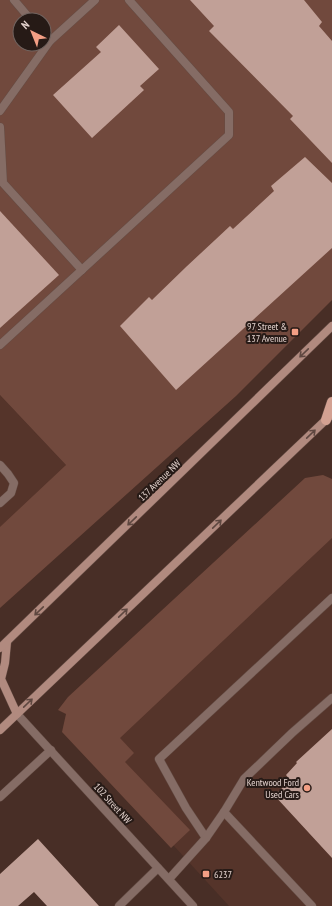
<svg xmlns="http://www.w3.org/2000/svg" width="332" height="906" font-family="'PT Sans Narrow',sans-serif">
<rect width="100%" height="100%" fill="#482e26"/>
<g fill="#55342a">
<path d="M0,395L66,465L0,561Z"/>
<path d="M332,519V906H229L86,750Z"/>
</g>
<g fill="#71493d" fill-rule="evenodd">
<path d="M0,0H332V300L236,396L0,608V527L66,465L0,395ZM20,20H44V44H20Z"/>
<path d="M323,475L332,479V538L120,738L134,753L125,762L190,830L171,848L62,732L66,714L58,710L68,697L305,478Z"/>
</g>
<g fill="#c1a097">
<path d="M190,0H304L322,22L319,26L332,41V163L290,119L293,116L209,31L214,26Z"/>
<path d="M119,25L159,69L140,86L144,90L92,138L53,95L101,52L96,47Z"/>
<path d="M305,157L332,183V248L176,390L120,326L149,297L152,300L186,267L215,240L230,226L233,229L274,191L271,186Z"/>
<path d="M0,211L59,275L0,328Z"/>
<path d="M332,729V858L274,795L291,781L286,775L297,763L296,762Z"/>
<path d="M38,839L99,906H47L34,892L18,906H0V874Z"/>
</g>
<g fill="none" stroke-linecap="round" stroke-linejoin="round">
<g stroke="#644c44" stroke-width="9">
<g id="service">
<path d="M14,0L31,20"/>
<path d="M44,34L50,41L95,0"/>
<path d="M0,111L50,41"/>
<path d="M0,127L3,183L82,270"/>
<path d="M0,345L229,135V112L129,0"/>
<path d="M0,465L8,474L14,483L11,493L0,503"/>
<path d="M224,812L312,906"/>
<path d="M206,838L186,808L159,759L332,598"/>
<path d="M169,879L206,838L224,812L244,779L292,733L332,698"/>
<path d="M119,906L158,868"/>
</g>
</g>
<g stroke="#644c44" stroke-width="9">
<path id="minor" d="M0,797L51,750"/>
</g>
<g stroke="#644c44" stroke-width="9">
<path id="tertiary" d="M17,714L193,906"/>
</g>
<g stroke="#644c44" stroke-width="9">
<g id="secondary">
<path d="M7,642L5,663L1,679L17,714"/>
<path d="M0,648L332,326"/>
<path d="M0,730L330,416"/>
</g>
</g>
<g stroke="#644c44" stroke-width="11">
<path id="primary" d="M326,420L332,402"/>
</g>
<use href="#service" stroke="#856c65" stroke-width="8"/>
<use href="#minor" stroke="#856c65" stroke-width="8"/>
<use href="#tertiary" stroke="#856c65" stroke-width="8"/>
<use href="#secondary" stroke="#b18a7f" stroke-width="8"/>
<use href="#primary" stroke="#d3a192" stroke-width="10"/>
</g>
<defs><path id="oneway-shaft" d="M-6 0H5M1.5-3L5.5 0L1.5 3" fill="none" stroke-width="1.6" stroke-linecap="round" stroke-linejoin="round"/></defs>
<g stroke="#5e4740">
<use href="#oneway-shaft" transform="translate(304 353) rotate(136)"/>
<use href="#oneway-shaft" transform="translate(311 434) rotate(-44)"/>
<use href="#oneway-shaft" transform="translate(132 521) rotate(136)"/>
<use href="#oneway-shaft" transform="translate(217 524) rotate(-44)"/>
<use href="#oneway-shaft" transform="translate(39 611) rotate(136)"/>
<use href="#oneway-shaft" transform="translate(123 613) rotate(-44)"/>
<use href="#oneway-shaft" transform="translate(28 703) rotate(-44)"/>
</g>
<g fill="#f39f85" stroke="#261a16" stroke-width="1.5">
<rect x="291" y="328" width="8" height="8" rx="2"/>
<circle cx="307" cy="788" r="4"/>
<rect x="202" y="870" width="8" height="8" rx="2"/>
</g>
<g text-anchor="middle" stroke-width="4" stroke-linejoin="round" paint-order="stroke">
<g font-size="10" fill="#e4d3ce" stroke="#261a16" text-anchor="end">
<text x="287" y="330">97 Street &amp;<tspan x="287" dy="12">137 Avenue</tspan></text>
<text x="299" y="786">Kentwood Ford<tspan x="299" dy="12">Used Cars</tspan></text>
<text x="214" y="878" text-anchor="start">6237</text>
</g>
<g font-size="10" fill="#e4d3ce" stroke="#261a16">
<text transform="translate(159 480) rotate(-44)" y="4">137 Avenue NW</text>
<text transform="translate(113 803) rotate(48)" y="4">102 Street NW</text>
</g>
</g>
<g transform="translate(32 32) rotate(317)"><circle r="19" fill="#261a16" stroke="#726460"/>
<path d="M0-3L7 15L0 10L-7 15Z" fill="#f39f85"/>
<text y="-6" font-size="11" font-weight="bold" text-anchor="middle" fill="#e4d3ce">N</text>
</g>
</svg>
